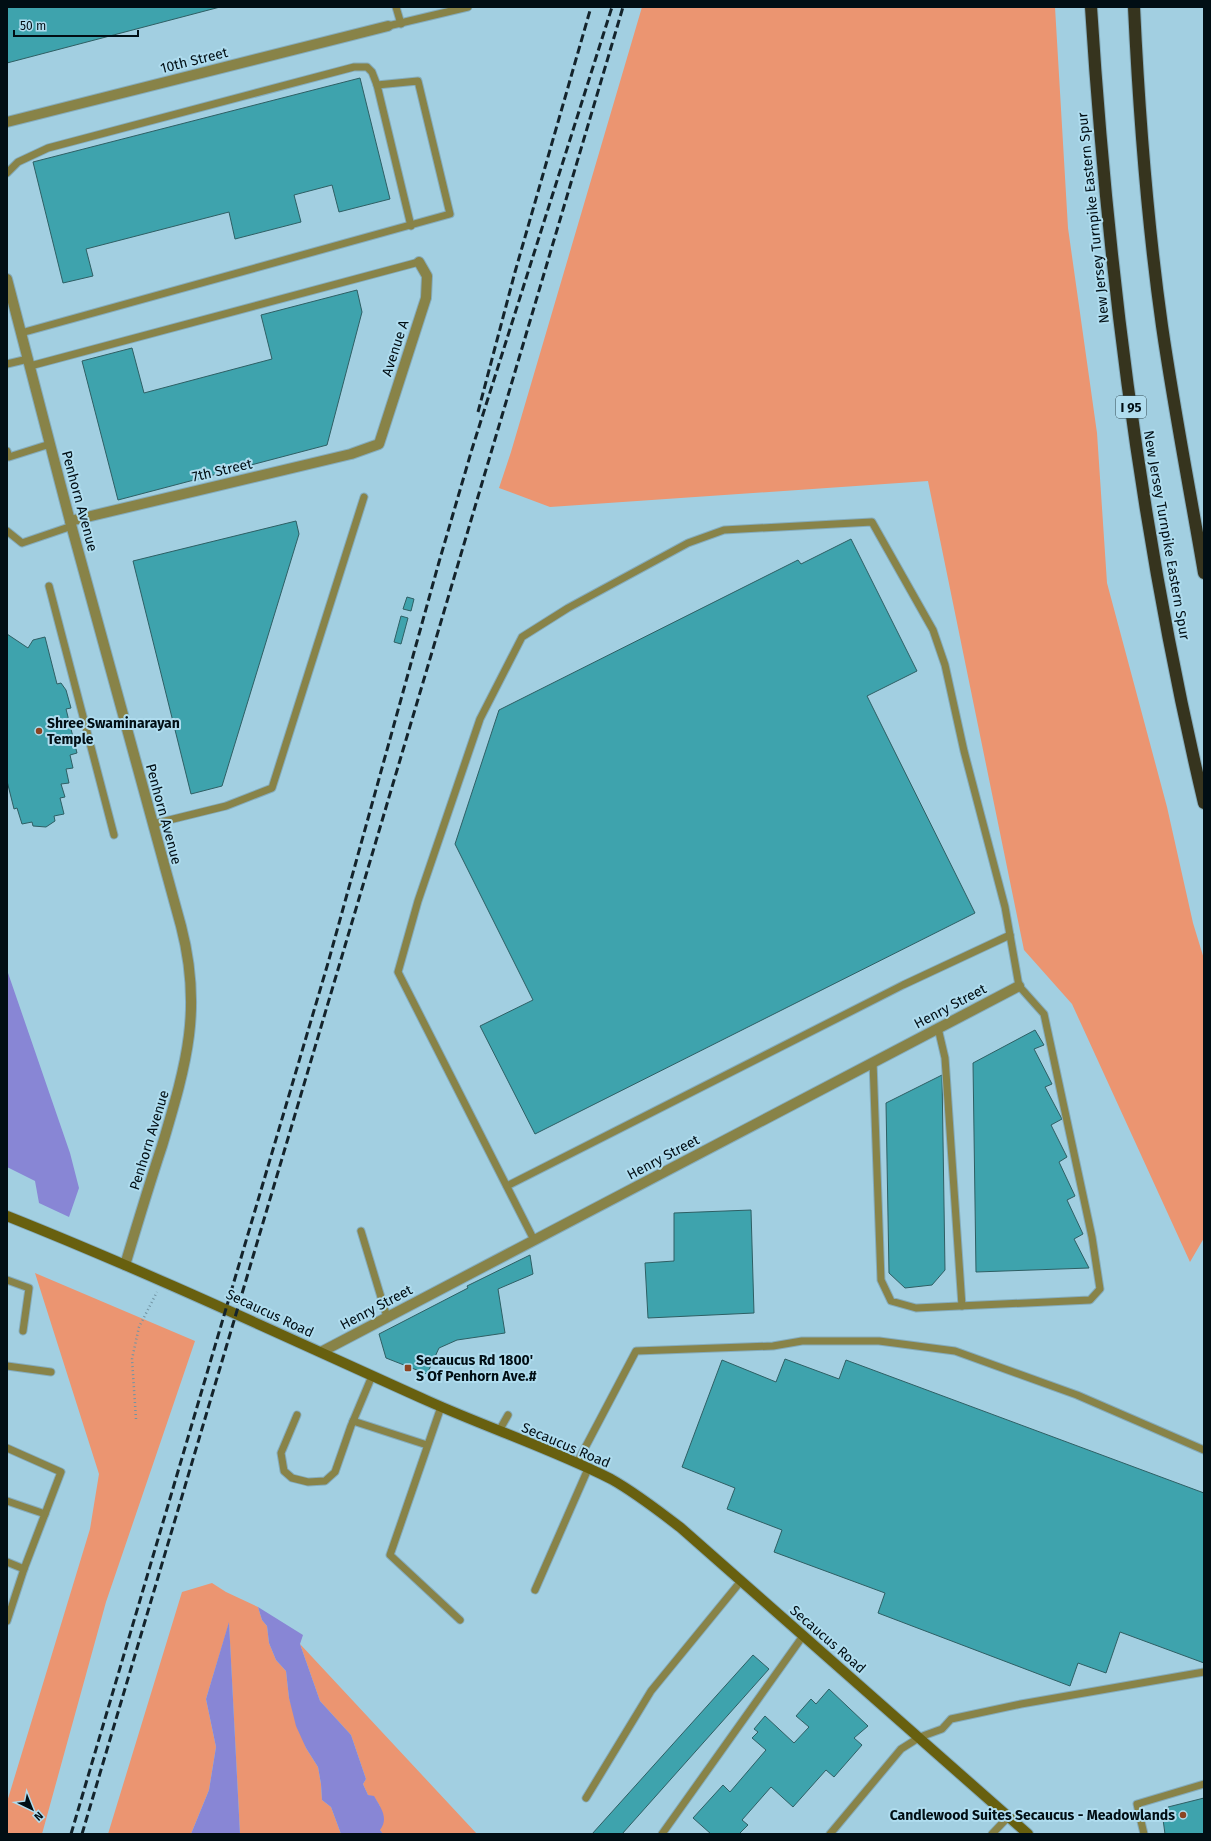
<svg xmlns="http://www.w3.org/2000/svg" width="1211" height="1841" font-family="'Fira Sans',sans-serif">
<rect width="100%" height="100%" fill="#a2cfe1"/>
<g fill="#eb9571">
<path d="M642,7H1055L1068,228L1097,433L1107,583L1167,807L1193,923L1204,959V1238L1190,1262L1072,1004L1024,950L928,481L550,507L499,488L511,452Z"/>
<path d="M35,1273L195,1341L106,1602L42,1834H7V1802L90,1529L99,1474Z"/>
<path d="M212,1583L226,1592L258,1607L262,1620L267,1626L269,1643L276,1660L286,1671L289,1698L306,1748L318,1767L321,1784L322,1800L331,1807L341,1834H240L229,1623L206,1699L216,1747L209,1790L191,1834H108L182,1592Z"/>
<path d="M300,1644L477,1834H383L380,1830V1806L374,1797L368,1795L363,1784L366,1779L351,1735L320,1701Z"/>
</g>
<g fill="#8886d5">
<path d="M7,970L70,1153L79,1188L69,1217L39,1203L35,1181L7,1167Z"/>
<path d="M258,1607L303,1635L300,1644L320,1701L351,1735L366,1779L363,1784L368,1795L374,1796C381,1808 389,1818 380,1830L383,1834H341L331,1807L322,1800L321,1784L318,1767L306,1748L296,1726L289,1698L286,1671L276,1660L269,1643L267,1626L262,1620Z"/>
<path d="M229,1622L240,1834H191L209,1790L216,1747L206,1699Z"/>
</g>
<g fill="#3ea3ad" stroke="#2e5f64">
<path d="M7,7H220L7,63Z"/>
<path d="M360,78L390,199L339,212L332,185L294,195L301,222L235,239L229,212L86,249L93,276L63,283L33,162Z"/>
<path d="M357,290L362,312L327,445L118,500L82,361L132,348L144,393L272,359L261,315Z"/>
<path d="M296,521L299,534L222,786L191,794L133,561Z"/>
<path d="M851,539L917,671L867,696L975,913L535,1134L480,1026L533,1000L455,844L499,710L798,560L801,564Z"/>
<path d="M407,597L414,599L411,611L403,609Z"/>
<path d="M401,616L408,618L401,644L394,642Z"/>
<path d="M7,634L28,648L33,640L45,637L57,684L61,683L66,690L71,708L66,709L77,753L70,755L73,768L66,769L69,783L61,784L65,797L60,798L64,814L54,816L55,821L46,827L33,826L32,822L22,824L17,808L14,809L7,781Z"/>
<path d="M1035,1030L1044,1045L1034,1049L1052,1084L1045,1087L1062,1119L1051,1125L1067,1157L1059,1162L1075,1196L1067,1200L1083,1234L1074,1239L1089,1268L976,1272L973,1063Z"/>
<path d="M942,1075L945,1270L932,1285L905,1288L889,1273L886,1103Z"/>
<path d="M751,1210L754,1313L648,1318L645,1263L674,1261V1213Z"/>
<path d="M530,1255L533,1274L498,1289L505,1333L457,1340L439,1348L427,1374L386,1358L379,1334L468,1288L467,1286Z"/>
<path d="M785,1359L839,1379L846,1360L1204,1493V1663L1120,1632L1106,1673L1078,1663L1070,1686L878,1613L885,1593L774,1552L782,1530L727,1509L735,1488L682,1467L722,1360L776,1382Z"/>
<path d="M753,1655L769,1669L622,1834H592Z"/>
<path d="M829,1689L868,1726L854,1738L862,1745L834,1777L826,1770L793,1807L771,1787L742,1820L748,1825L739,1834H711L693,1818L723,1785L730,1792L766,1750L752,1738L758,1732L754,1729L765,1716L794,1743L809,1727L796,1716L811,1699L816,1704Z"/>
<path d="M1204,1798V1834H1165L1162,1812L1169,1810L1168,1807Z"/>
</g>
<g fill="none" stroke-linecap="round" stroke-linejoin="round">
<g stroke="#85acbc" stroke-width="9">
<g id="service">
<path d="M396,7L401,24"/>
<path d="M388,26L468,7"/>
<path d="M7,173L18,162L48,148L354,67H367L372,72L377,85L411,226"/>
<path d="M21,333L450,214L418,81L377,85"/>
<path d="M7,364L28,359"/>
<path d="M30,366L419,262"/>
<path d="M7,451L9,457L50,444"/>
<path d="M7,531L22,543L72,526"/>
<path d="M49,586L114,835"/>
<path d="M153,824L226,806L272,788L364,497"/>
<path d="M938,1028L945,1058L962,1306"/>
<path d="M507,1186L903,985L1010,935"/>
<path d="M361,1231L387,1317"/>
<path d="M534,1240L398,972L418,901L480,719L522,637L568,608L688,543L724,530L872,522L933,630L945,665L964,751L1005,907L1019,986L1044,1014L1092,1237L1100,1289L1090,1300L916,1308L891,1301L881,1280L873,1062"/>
<path d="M7,1280L29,1288L23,1331"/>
<path d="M7,1366L51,1372"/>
<path d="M441,1407L390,1555L460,1620"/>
<path d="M297,1415L281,1453L284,1471L292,1478L308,1482L325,1481L335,1472L351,1426L372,1376"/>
<path d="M353,1421L427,1445"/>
<path d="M499,1431L508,1415"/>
<path d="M7,1448L61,1472L24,1569L7,1621"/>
<path d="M577,1463L636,1351L773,1346L802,1341H879L955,1351L1077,1395L1204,1450"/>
<path d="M7,1501L45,1514"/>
<path d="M7,1562L24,1569"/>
<path d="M535,1590L588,1469"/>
<path d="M586,1798L651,1691L741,1581"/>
<path d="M662,1834L803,1636"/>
<path d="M830,1834L901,1749L920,1737L942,1729L951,1719L1021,1704L1204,1672"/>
<path d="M992,1834L1009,1816"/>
<path d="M1144,1834L1137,1804L1204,1784"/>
</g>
</g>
<g stroke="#85acbc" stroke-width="12">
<g id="minor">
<path d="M7,122L388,26"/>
<path d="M7,279L70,521L181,926C203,1010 186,1065 162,1146C149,1185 137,1225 125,1265"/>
<path d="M70,521L351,454L379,444L426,298L427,276L419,262"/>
<path d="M321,1352L1019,986"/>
</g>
</g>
<g stroke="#85acbc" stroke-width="12">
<path id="secondary" d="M7,1216C150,1273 288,1338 428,1401C488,1428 552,1449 611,1479C636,1493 659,1511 681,1528L1028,1834"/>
</g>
<g stroke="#85acbc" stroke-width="14">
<g id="motorway">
<path d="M1091,7C1108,275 1142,542 1204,803"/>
<path d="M1134,7C1139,113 1147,220 1162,326C1174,409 1190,491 1204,573"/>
</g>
</g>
<path stroke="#7194a3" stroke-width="2.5" stroke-dasharray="1 3" stroke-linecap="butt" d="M136,1419L132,1359L139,1327L157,1292"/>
<use href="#service" stroke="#888348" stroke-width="7"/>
<use href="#minor" stroke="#888348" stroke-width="10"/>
<use href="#secondary" stroke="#68600f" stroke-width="10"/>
<use href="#motorway" stroke="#36341e" stroke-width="12"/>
<g stroke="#14242c" stroke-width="3" stroke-dasharray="8 4" stroke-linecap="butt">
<path d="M478,412L515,272L591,7"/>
<path d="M71,1834L328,963L439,562L472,449L612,7"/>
<path d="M82,1834L623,7"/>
</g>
</g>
<g fill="#8c4423" stroke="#afdcee" stroke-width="1.5">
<circle cx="39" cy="731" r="4"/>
<rect x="404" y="1364" width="8" height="8" rx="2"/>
<circle cx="1183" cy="1815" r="4"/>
</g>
<g text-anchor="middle" stroke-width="4" stroke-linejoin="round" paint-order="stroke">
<rect fill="#afdcee" stroke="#354c55" stroke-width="1" x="1116" y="396" width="30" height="22" rx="3"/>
<g font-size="13" font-weight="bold" fill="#010e14">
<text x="1131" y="412">I 95</text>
</g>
<g font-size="14" fill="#010e14" stroke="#afdcee">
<text transform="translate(194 60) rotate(-14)" y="5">10th Street</text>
<text transform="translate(1093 218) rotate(-96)" y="5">New Jersey Turnpike Eastern Spur</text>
<text transform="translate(395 348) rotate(-72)" y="5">Avenue A</text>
<text transform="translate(222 470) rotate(-13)" y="5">7th Street</text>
<text transform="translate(80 501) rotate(75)" y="5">Penhorn Avenue</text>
<text transform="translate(1167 535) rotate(80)" y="5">New Jersey Turnpike Eastern Spur</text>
<text transform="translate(164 814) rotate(75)" y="5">Penhorn Avenue</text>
<text transform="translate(950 1006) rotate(-28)" y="5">Henry Street</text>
<text transform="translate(149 1140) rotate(-73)" y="5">Penhorn Avenue</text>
<text transform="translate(663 1157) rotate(-28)" y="5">Henry Street</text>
<text transform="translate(376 1307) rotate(-28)" y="5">Henry Street</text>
<text transform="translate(270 1313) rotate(25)" y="5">Secaucus Road</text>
<text transform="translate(566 1445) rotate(23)" y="5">Secaucus Road</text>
<text transform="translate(828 1639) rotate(41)" y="5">Secaucus Road</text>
</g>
<g font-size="14" font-weight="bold" fill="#010e14" stroke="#afdcee" text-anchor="start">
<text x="47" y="728">Shree Swaminarayan<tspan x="47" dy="16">Temple</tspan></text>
<text x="416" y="1365">Secaucus Rd 1800'<tspan x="416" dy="16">S Of Penhorn Ave.#</tspan></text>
<text x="1175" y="1820" text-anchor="end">Candlewood Suites Secaucus - Meadowlands</text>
</g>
</g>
<rect width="1211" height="1841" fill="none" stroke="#010e14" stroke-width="16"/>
<g transform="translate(32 1809) rotate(137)" stroke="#afdcee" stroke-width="3" paint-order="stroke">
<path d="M0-3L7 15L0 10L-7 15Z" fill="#010e14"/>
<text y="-6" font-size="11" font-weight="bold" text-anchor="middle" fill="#010e14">N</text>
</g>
<path d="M14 30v6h124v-6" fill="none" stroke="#010e14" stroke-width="2"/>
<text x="20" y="30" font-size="12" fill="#010e14" stroke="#afdcee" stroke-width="3" paint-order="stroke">50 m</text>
</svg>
